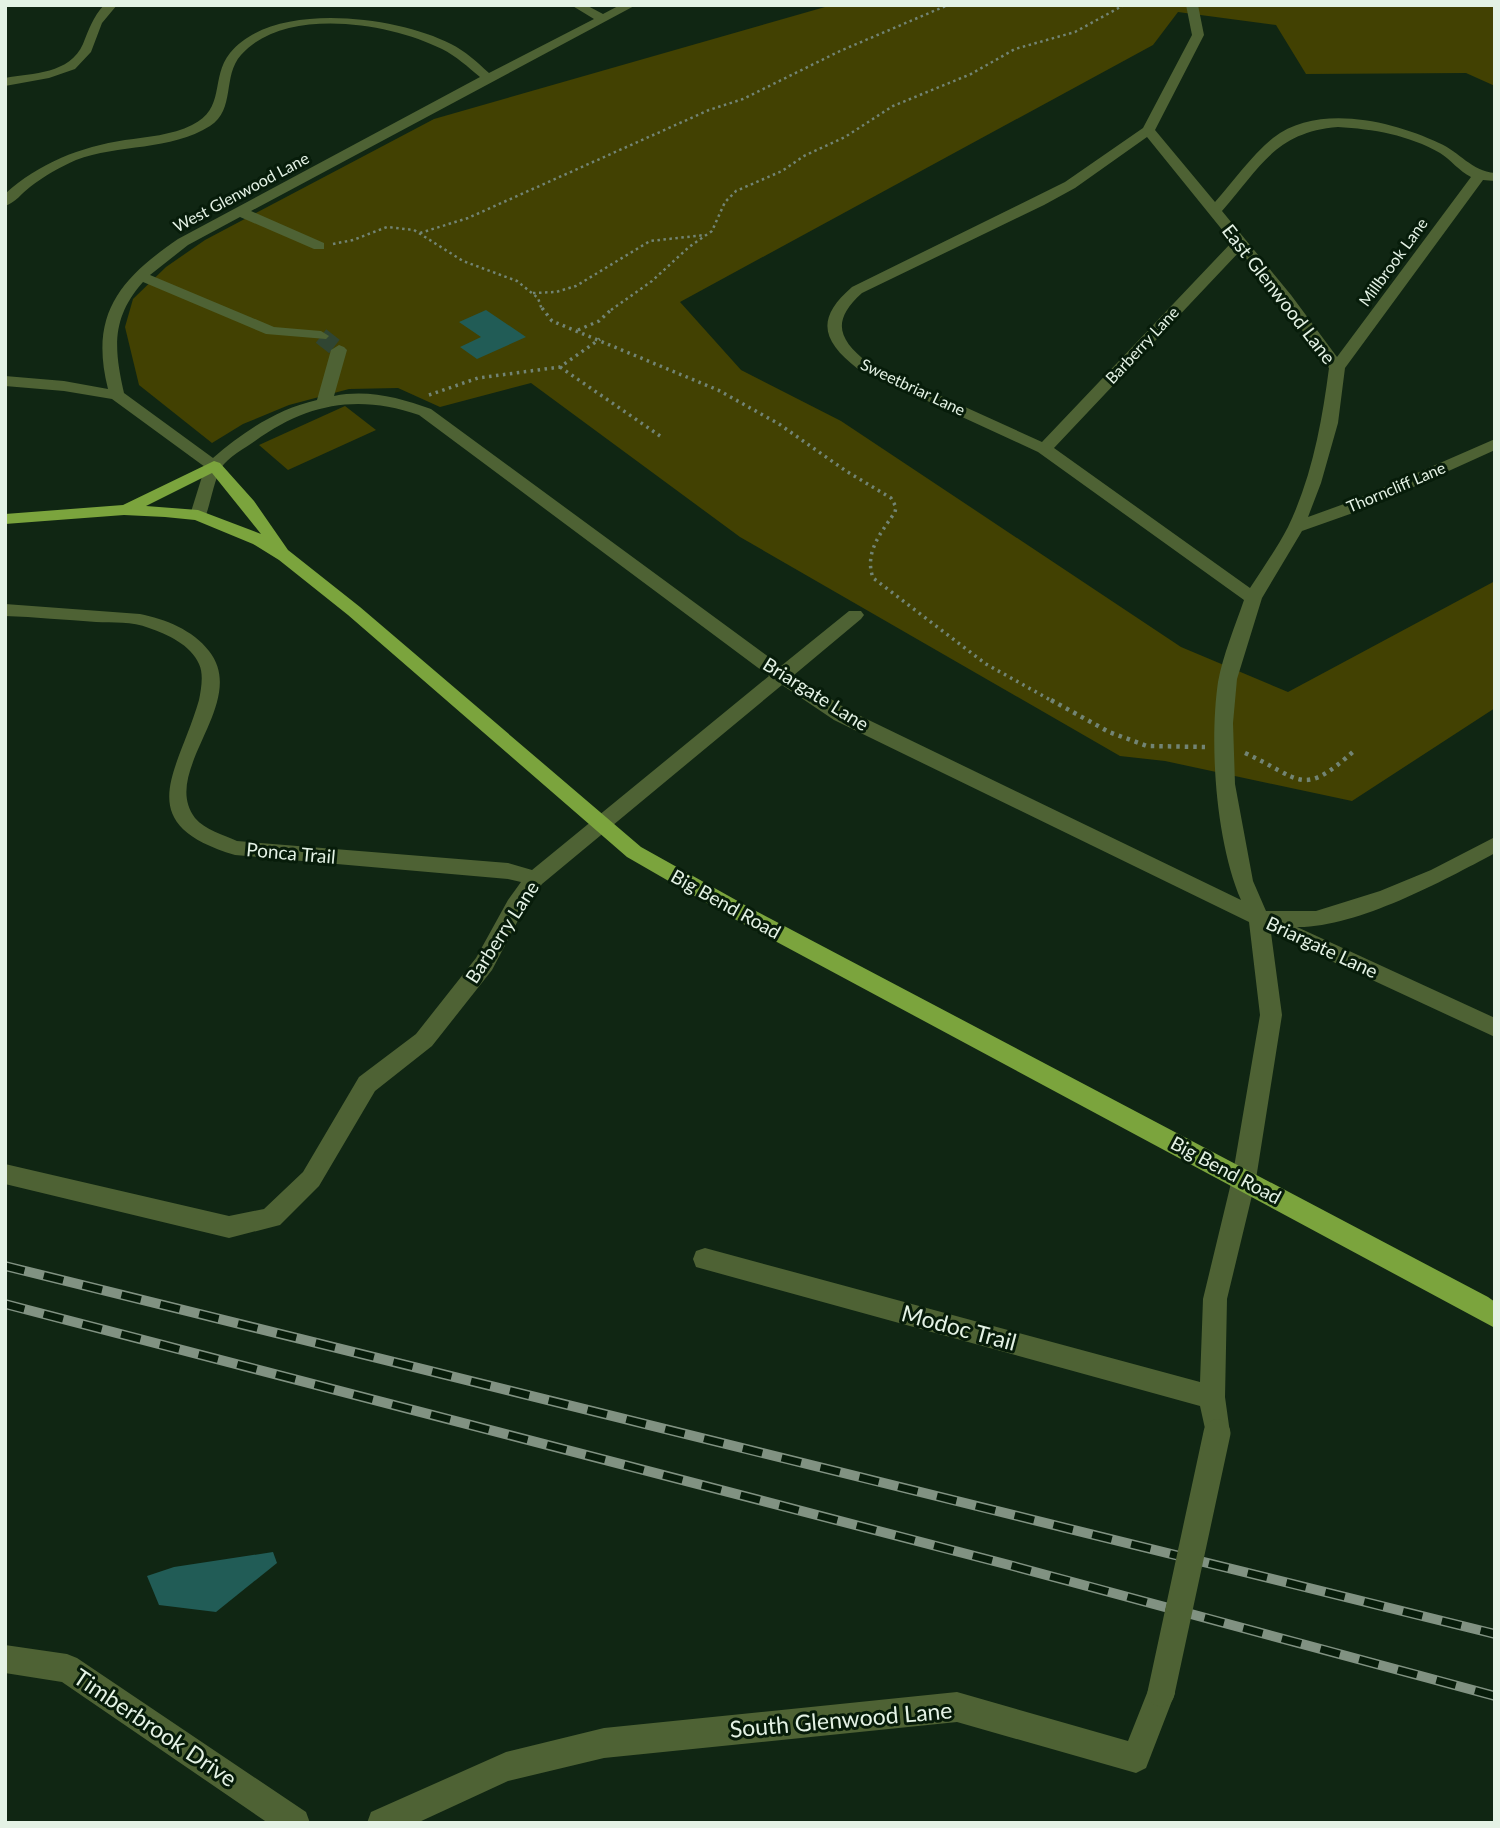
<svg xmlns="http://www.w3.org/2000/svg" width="1500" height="1828" font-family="Lato,sans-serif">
<rect width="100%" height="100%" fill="#102613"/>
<g fill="#424102">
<path d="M832,5H1495V86L1466,73L1306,74L1276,25L1178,12L1153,45L680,302L741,370L841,421L1181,647L1288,692L1495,581V708L1352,801L1165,761L1120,756L740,537L531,383L440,407L398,388L349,389L289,405L243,424L212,443L139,385L125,327L133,299L166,267L205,240L434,119Z"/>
<path d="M345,406L376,430L288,470L259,445Z"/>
</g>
<g fill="#215c56">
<path d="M486,310L526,337L477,359L460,347L481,337L459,322Z"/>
<path d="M273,1552L277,1563L216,1612L159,1605L147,1576L174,1567Z"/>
</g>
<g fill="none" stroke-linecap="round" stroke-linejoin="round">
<path stroke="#304532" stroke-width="17" stroke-dasharray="17 9" stroke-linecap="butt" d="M321,336L339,350"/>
<g stroke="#728474" stroke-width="2.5" stroke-dasharray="2.5 3.5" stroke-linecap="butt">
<path d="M420,233L468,218L709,110L743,99L840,51L948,5"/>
<path d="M333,244L353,240L387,227L414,230L463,261L517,281L538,298L542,310"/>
<path d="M533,293L556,292L576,286L650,241L705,235"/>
<path d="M611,310L652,281L689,247L712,231L725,202L736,191L782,171L804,156L845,137L893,106L971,74L1015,49L1075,32L1124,5"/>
</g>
<g stroke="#728474" stroke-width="3.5" stroke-dasharray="2.5 4.5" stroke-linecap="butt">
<path d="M542,308L552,321L718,390L779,424L846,471L891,498L896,507L895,512C881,533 864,552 873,578L986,664L1054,702"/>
<path d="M578,330L599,321L613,308"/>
<path d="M560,367L663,438"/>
<path d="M429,395L478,378L560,367L600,339"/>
</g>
<g stroke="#728474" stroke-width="4.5" stroke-dasharray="3.5 5" stroke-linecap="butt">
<path d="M1051,700L1109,732L1147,746L1205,747"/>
<path d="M1245,753C1302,779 1301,799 1355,750"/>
</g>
<g fill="#4e6234" fill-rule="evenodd">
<path d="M104,5H117L102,23L91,52L75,69L49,78L5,86V78C33,73 70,74 83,44C89,29 93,17 104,5Z"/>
<path d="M571,5H586L603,14L620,5H636L251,211L324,243V249H314L240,217L188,245L150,275L274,327L321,331L329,336L326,339L266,334L143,282C111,318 114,349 124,393L213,458C243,432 277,409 317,400L331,350L339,345L344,347L347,350L334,396C368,389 400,398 431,409L781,666L849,611H861L864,615L861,619L794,675L848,710L1241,900C1216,842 1209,745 1218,682C1223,655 1235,626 1244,600L1038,452L858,369C822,341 815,319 852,287L1065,182L1143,128L1192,35L1186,5H1198L1204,35L1155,130L1215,202C1234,181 1251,156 1273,138C1318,103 1392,121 1439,143C1460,152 1471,171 1495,173V181L1483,180L1345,368L1338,423L1321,483L1308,517L1355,500L1495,439V450L1367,508L1302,531L1262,598L1237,679L1233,723L1235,784L1253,881L1266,911H1316L1380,891L1431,870L1495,837V853C1443,881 1356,928 1297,927L1495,1018V1037L1271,933L1282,1015L1256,1179L1227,1299L1225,1397L1230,1433L1226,1442L1217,1445L1208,1442L1200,1406L696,1267L693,1259L696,1251L705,1248L1200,1382L1203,1299L1232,1179L1260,1015L1249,922L834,720L782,685L542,884L523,911L492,970L432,1046L375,1091L319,1186L280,1225L229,1238L5,1184V1164L229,1216L264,1209L303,1172L359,1077L416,1034L476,958L508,900L521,882L508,879L235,855C129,823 178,773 199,700C201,690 204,674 199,664C191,645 167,634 149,628C132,621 113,623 96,622C66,620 35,617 5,616V604L140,614C165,619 193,630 209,651C250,703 159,771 195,818C205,830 224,835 237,841L508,863L532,870L769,676L419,415C359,394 307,403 255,441C245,448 228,457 221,468C214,481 211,501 206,515L198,520L190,515L205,467L112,399L64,391L5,386V376L64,381L108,389C89,314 120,279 178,239L480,77C468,67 456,56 442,49C389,22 284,6 241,55C222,76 236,109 210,126C171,151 118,144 76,160C60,167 44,176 30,187C22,193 15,203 5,206V194C39,163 80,147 125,140C147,137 172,135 192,125C226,109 210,78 230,53C273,0 396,16 451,44C465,51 477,62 489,73L594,19ZM1338,127C1373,129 1409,135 1440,153C1451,160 1459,171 1471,177L1337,357L1291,295L1222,211C1260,168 1275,132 1338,127ZM1147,137L1232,242L1042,442L868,363C838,339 831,321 862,293L1044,205L1075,188ZM1240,251L1281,301L1329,368C1322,422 1312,477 1288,527C1277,548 1263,568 1250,588L1054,448Z"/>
<path d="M5,1645L67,1654L77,1658L306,1812L310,1823H268L62,1682L5,1673Z"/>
<path d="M1161,1679L1171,1683L1175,1693L1146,1768L1136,1773L957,1722L604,1758L508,1781L417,1823H367L371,1812L506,1752L604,1728L957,1692L1128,1741L1151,1683Z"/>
</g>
<path fill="#7ba43d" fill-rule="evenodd" d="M214,461L220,463L254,501L288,550L360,607L641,847L752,909L1488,1297L1495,1302V1328L738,921L627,857L348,615L279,560L253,544L195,520L165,517L124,515L5,524V514L123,505ZM212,473L261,534L198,510L146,506Z"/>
<g stroke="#819282" stroke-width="10">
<g id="rail">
<path d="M5,1266L1495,1634"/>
<path d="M5,1304L1013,1566L1495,1696"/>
</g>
</g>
<use href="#rail" stroke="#071c0a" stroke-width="7" stroke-dasharray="20" stroke-linecap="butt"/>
<path stroke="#4e6234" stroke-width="27" d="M1161,1693L1217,1433"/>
</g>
<g text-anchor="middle" stroke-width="6" stroke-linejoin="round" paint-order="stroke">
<g font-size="16" fill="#e4f2e5" stroke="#071c0a">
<text transform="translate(241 192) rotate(-28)" y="6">West Glenwood Lane</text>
<text transform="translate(1393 262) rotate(-54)" y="6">Millbrook Lane</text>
<text transform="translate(1142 345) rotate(-47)" y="6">Barberry Lane</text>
<text transform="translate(913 387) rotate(25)" y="6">Sweetbriar Lane</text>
<text transform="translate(1396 487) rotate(-23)" y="6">Thorncliff Lane</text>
</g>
<g font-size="19" fill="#e4f2e5" stroke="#071c0a">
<text transform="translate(1279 294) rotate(52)" y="7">East Glenwood Lane</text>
<text transform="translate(816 694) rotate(32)" y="7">Briargate Lane</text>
<text transform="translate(291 853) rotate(5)" y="7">Ponca Trail</text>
<text transform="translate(726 904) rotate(29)" y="7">Big Bend Road</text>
<text transform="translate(502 932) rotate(-57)" y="7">Barberry Lane</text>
<text transform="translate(1322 947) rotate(25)" y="7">Briargate Lane</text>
<text transform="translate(1226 1170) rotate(28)" y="7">Big Bend Road</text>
</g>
<g font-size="23" fill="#e4f2e5" stroke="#071c0a">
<text transform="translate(959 1328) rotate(15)" y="8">Modoc Trail</text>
<text transform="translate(841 1720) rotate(-5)" y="8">South Glenwood Lane</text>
<text transform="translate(155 1728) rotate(34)" y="8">Timberbrook Drive</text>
</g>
</g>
<rect width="1500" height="1828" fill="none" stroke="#e4f2e5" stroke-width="14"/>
</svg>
